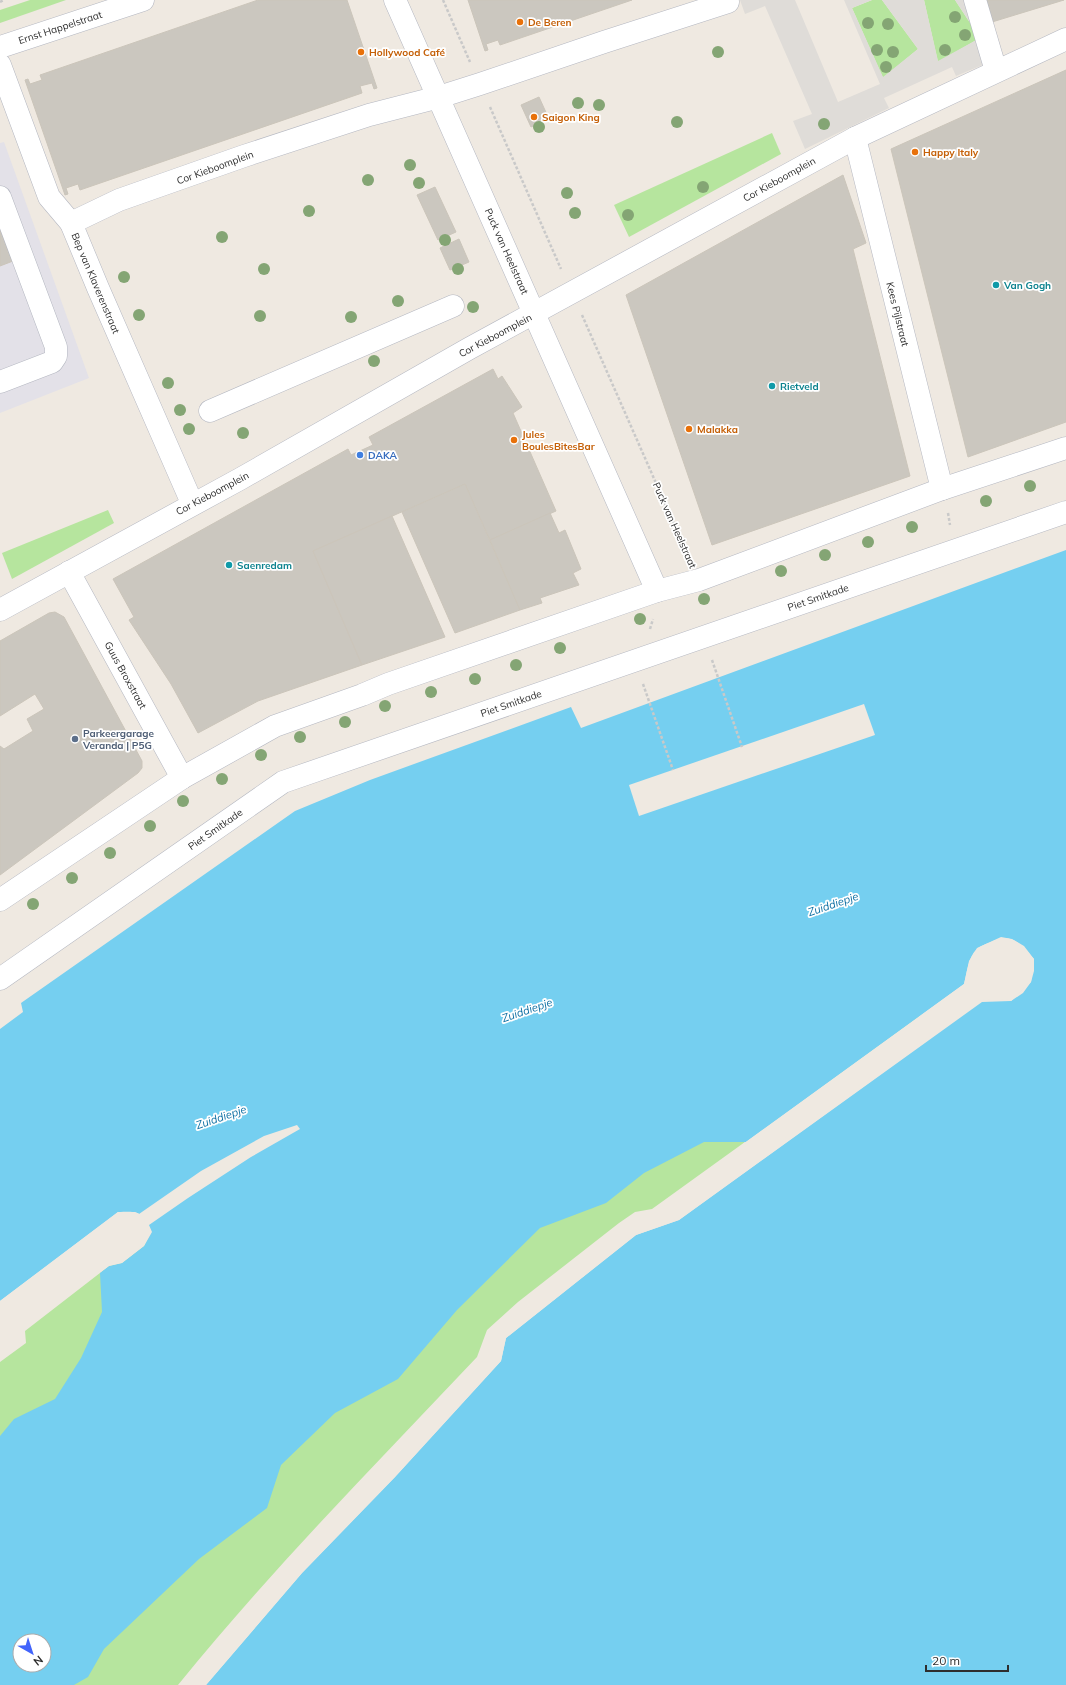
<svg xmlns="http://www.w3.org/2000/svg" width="1066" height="1685" font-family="Mulish,sans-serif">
<rect width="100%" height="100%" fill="#efe9e1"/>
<path fill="#e3e1e8" d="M4,142L89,378L0,413V143Z"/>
<g fill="#b6e59e" fill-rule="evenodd">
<path d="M30,0H66L0,23V10Z"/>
<path d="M872,0H882L918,49L883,78L852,8Z"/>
<path d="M924,0H955L980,38L938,62Z"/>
<path d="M772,133L781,154L629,237L614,205Z"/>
<path d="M108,510L114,523L12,579L2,553Z"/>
<path d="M921,1015L652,1209L635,1212L619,1223L518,1302L487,1330L477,1357C376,1464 271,1570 178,1685H0V1626L327,1308ZM20,1641H44V1665H20Z"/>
<path d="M188,1198L0,1560V1362L26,1343L25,1331L109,1266L122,1263L144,1246L151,1232L149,1226Z"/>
</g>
<path fill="#dfdcd8" d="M740,0H795L838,102L880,84L844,0H872L852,8L883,77L918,49L882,0H924L938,61L980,38L955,0H986L992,61L956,76L952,67L884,98L889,108L805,149L793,121L812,114L765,6L745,14Z"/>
<path fill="#75cff0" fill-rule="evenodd" d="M1066,550V1685H206L302,1573L395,1477L501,1361L506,1338L636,1235L679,1220L982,1001H1011L1031,982L1034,959C1021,944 1012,932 991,942C986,944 980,946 977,949C968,957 967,973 964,984L746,1142H704L644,1173L606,1203L540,1228L457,1310L398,1379L335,1413L281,1465L267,1508L199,1559L104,1649L88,1677L74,1685H0V1436L14,1419L55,1399L81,1358L102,1312L100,1273L109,1266L122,1263L144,1246L151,1232C143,1211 139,1211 118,1212L0,1301V1029L23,1012L21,1003L295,811L370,780L571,707L581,728ZM20,1641H44V1665H20Z"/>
<g fill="#efe9e1">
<path d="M864,704L875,735L639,816L629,785Z"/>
<path d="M1001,937L1012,939L1024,946L1034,959V971L1031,982L1023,993L1011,1001L982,1002L679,1220L636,1235L506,1338L501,1361L395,1477L302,1573L206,1685H204L301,1572L393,1476L499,1360L505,1336L635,1234L678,1218L808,1121L981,1000L1010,999L1021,991L1030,981L1032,971V960L1022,948L1012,941L1001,939L989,944L978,950L971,962L966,985L747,1143L743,1144L964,984L969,961L977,948Z"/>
<path d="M297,1125L300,1129L251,1157L188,1198L149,1225L152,1232L144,1246L122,1263L109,1266L98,1274V1272L108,1264L121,1262L143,1245L149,1232L144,1219L134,1214H119L0,1303V1301L118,1212H135L139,1214L201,1171L264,1136Z"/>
</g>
<g fill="#cbc7bf" stroke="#cbc5ba">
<path d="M258,0H347L377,88L374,89L372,83L360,86L362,93L80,190L78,184L66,188L68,194L65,195L25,80L28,79L30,84L42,80L40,75Z"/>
<path d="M468,0H632L500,45L498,40L486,44L488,50L485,51Z"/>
<path d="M986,0H1064L992,22Z"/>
<path d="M1066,70V422L968,457L891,149Z"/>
<path d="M539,97L549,119L531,127L521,105Z"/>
<path d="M843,175L866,243L853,249L910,476L712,545L626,295Z"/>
<path d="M435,187L456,232L438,240L417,195Z"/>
<path d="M0,227L13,261L0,266Z"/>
<path d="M459,239L469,262L450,270L440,248Z"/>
<path d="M493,369L498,379L502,376L522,407L513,413L556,511L490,540L465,484L313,551L362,665L258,701L198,733L171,684L129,620L134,617L113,579L348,449L351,455L373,445L369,437Z"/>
<path d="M465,484L520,610L455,633L402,512Z"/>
<path d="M550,513L559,533L565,530L581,569L573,573L579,585L540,598L542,603L520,610L490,540Z"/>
<path d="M392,516L445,637L362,665L313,551Z"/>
<path d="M55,612L64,617L142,761V768L138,773L0,875V746L4,749L33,731L27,719L44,709L35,694L0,716V641L49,613Z"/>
</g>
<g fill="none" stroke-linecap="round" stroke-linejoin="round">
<g stroke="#b4b7c1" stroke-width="23">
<g id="minor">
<path d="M395,0L657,591"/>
<path d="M975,0L996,71"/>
<path d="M0,47L143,0"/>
<path d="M0,65L49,197L71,223L98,288L192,503"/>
<path d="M855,138L942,489"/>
<path d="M0,197L56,347V356L52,362L0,382"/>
<path d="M71,223L119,200L244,156L369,115L439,97L480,84L604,42L728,2"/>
<path d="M210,411L453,306"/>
<path d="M69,572L182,778"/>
<path d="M0,610L240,479L470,348L855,138L1066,39"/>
<path d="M0,900L182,778L275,726L362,695L388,684L657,591L699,580L942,489L1066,448"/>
<path d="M0,979L283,782L1066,512"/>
</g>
</g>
<g stroke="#c9c9c9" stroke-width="2.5" stroke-dasharray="3 2" stroke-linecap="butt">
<path d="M443,0L470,62"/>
<path d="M0,2L4,0"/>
<path d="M490,107L561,269"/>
<path d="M582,315L689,558"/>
<path d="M948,513L950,525"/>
<path d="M650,629L653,619"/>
<path d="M712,660L742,747"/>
<path d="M643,684L673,770"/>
</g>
<use href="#minor" stroke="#fff" stroke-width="22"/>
</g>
<g fill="#84a574">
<circle cx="955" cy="17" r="6"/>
<circle cx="868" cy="23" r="6"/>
<circle cx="888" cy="24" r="6"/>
<circle cx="965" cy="35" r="6"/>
<circle cx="877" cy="50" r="6"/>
<circle cx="945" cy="50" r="6"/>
<circle cx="718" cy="52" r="6"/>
<circle cx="893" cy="52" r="6"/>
<circle cx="886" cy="67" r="6"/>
<circle cx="578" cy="103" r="6"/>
<circle cx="599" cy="105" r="6"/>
<circle cx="677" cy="122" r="6"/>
<circle cx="824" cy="124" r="6"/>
<circle cx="539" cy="127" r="6"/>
<circle cx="410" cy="165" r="6"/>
<circle cx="368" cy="180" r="6"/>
<circle cx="419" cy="183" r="6"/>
<circle cx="703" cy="187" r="6"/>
<circle cx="567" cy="193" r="6"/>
<circle cx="309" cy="211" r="6"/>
<circle cx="575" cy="213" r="6"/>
<circle cx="628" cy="215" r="6"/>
<circle cx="222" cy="237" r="6"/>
<circle cx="445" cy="240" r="6"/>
<circle cx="264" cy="269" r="6"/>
<circle cx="458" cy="269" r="6"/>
<circle cx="124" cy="277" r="6"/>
<circle cx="398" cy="301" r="6"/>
<circle cx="473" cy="307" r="6"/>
<circle cx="139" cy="315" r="6"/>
<circle cx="260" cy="316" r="6"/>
<circle cx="351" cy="317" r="6"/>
<circle cx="374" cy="361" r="6"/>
<circle cx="168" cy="383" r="6"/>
<circle cx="180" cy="410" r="6"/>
<circle cx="189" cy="429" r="6"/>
<circle cx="243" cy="433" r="6"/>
<circle cx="1030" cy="486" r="6"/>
<circle cx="986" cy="501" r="6"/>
<circle cx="912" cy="527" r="6"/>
<circle cx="868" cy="542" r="6"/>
<circle cx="825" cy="555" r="6"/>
<circle cx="781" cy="571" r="6"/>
<circle cx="704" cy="599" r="6"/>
<circle cx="640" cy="619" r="6"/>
<circle cx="560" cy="648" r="6"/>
<circle cx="516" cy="665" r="6"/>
<circle cx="475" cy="679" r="6"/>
<circle cx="431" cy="692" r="6"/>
<circle cx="385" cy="706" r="6"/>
<circle cx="345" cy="722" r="6"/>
<circle cx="300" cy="737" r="6"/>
<circle cx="261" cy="755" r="6"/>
<circle cx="222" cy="779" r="6"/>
<circle cx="183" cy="801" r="6"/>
<circle cx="150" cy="826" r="6"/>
<circle cx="110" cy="853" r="6"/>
<circle cx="72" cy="878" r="6"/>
<circle cx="33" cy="904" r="6"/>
</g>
<g fill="#e8710a" stroke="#fff" stroke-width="1.5">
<circle cx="520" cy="22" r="4"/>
<circle cx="361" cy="52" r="4"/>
<circle cx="534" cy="117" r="4"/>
<circle cx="915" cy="152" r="4"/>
<circle cx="689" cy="429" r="4"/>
<circle cx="514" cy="440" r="4"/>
</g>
<g fill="#0f9aa8" stroke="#fff" stroke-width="1.5">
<circle cx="996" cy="285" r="4"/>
<circle cx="772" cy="386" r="4"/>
<circle cx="229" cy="565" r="4"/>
</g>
<circle fill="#3f7fe0" stroke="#fff" stroke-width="1.5" cx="360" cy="455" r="4"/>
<circle fill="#5c6f8a" stroke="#fff" stroke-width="1.5" cx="75" cy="739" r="4"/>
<g text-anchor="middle" stroke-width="3.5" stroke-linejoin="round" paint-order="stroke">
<g font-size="10" font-weight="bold" fill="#c56008" stroke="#fff" text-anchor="start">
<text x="528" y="26">De Beren</text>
<text x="369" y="56">Hollywood Café</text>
<text x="542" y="121">Saigon King</text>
<text x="923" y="156">Happy Italy</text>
<text x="697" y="433">Malakka</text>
<text x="522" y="438">Jules<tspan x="522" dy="12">BoulesBitesBar</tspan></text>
</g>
<g font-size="10" fill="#2e2e2e" stroke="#fff">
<text transform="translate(60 27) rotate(-18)" y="4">Ernst Happelstraat</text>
<text transform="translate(215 167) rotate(-20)" y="4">Cor Kieboomplein</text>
<text transform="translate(779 179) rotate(-29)" y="4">Cor Kieboomplein</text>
<text transform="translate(507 251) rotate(66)" y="4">Puck van Heelstraat</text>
<text transform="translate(96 283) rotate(67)" y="4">Bep van Klaverenstraat</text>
<text transform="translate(898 314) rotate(76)" y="4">Kees Pijlstraat</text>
<text transform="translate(495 335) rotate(-28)" y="4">Cor Kieboomplein</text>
<text transform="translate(212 493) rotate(-28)" y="4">Cor Kieboomplein</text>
<text transform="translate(675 525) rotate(66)" y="4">Puck van Heelstraat</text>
<text transform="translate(818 597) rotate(-19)" y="4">Piet Smitkade</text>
<text transform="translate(126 675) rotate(61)" y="4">Guus Broxstraat</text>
<text transform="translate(511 703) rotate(-19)" y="4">Piet Smitkade</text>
<text transform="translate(215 829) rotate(-35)" y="4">Piet Smitkade</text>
</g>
<g font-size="10" font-weight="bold" fill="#0d838f" stroke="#fff" text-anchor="start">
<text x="1004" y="289">Van Gogh</text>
<text x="780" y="390">Rietveld</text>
<text x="237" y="569">Saenredam</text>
</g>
<g font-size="10" font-weight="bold" fill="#366cbe" stroke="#fff" text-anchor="start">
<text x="368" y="459">DAKA</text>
</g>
<g font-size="10" font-weight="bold" fill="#4e5e75" stroke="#fff" text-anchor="start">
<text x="83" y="737">Parkeergarage<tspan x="83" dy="12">Veranda | P5G</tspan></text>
</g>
<g font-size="11" font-style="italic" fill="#0d6fa3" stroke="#fff">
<text transform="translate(833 904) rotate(-19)" y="4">Zuiddiepje</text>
<text transform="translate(527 1010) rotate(-19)" y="4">Zuiddiepje</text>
<text transform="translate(221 1117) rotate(-19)" y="4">Zuiddiepje</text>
</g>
</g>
<g transform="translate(32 1653) rotate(141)"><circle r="19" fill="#ffffff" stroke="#ababab"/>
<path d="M0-3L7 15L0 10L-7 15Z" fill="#4264fb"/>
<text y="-6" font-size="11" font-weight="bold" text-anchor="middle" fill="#2e2e2e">N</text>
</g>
<path d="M926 1665v6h82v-6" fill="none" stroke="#2e2e2e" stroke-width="2"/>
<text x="932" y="1665" font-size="12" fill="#2e2e2e" stroke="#ffffff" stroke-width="3" paint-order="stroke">20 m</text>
</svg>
